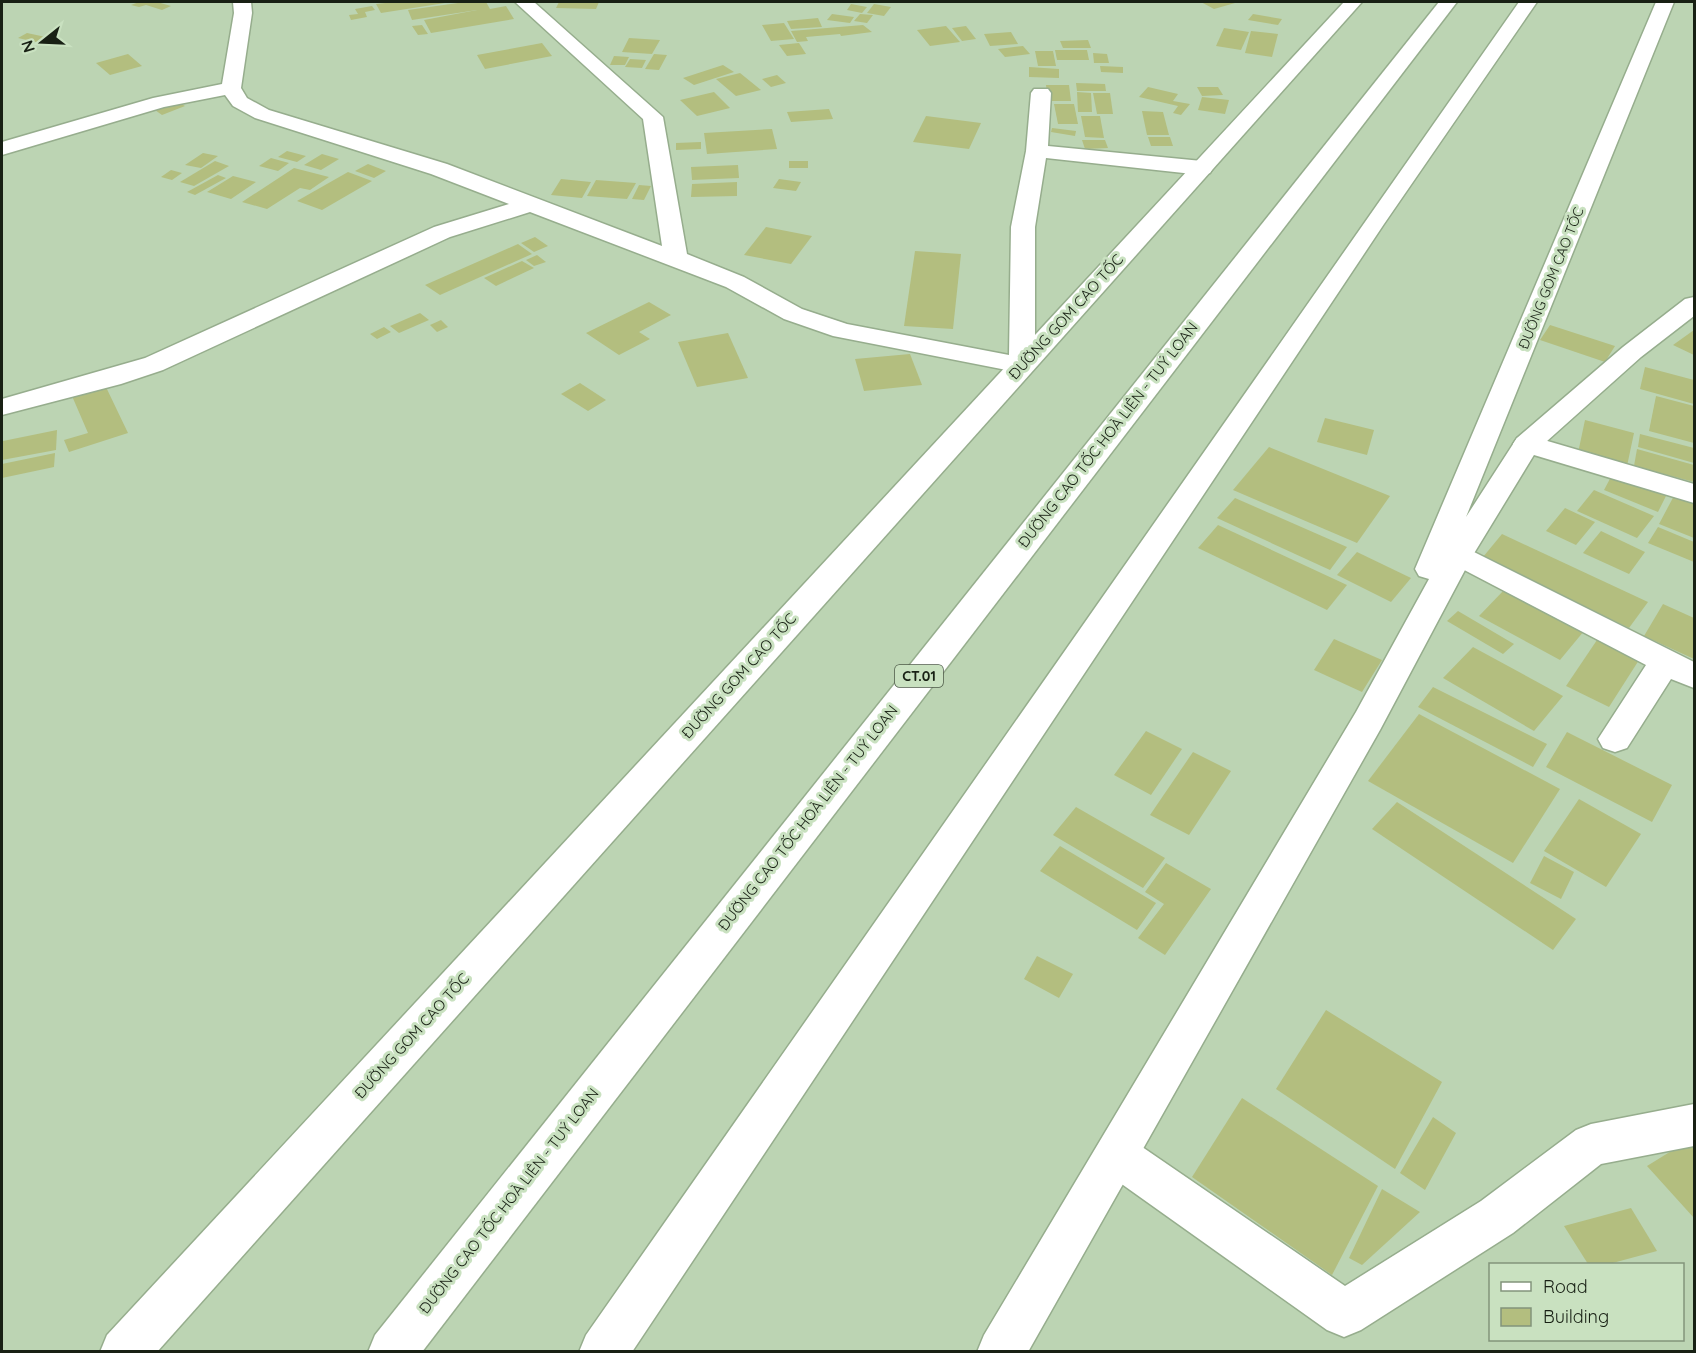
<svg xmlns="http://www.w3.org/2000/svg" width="1696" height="1353" font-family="Quicksand,sans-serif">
<rect width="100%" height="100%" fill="#bcd4b3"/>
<g fill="#b3be7f">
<path d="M139,2H157L171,6L162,10L146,5L139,7L131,5Z"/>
<path d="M394,2H445V3L381,13L376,4Z"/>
<path d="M465,2H486L490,9L506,6L514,19L431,33L424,20L477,10L412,20L408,10Z"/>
<path d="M559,2H599L596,9L556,8Z"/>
<path d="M1201,2H1232L1235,3L1214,9Z"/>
<path d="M851,4L867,7L862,13L847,10Z"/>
<path d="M874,4L891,7L884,16L867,13Z"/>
<path d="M372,6L375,10L365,12L367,17L351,20L349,15L358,14L355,9Z"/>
<path d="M832,14L854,17L850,23L827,20Z"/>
<path d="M860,14L873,15L867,23L854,21Z"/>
<path d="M1253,14L1282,19L1278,25L1248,20Z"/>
<path d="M818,18L822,27L791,29L787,21Z"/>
<path d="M784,23L794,39L771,41L762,25Z"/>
<path d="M422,25L428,34L418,35L412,26Z"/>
<path d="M863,25L872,32L841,36L840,34L806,37L808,41L797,42L791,31Z"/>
<path d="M946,26L960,42L930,46L917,30Z"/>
<path d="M966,26L976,39L962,41L952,28Z"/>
<path d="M1224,28L1249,32L1241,50L1216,46Z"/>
<path d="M1251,31L1278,34L1272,57L1245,53Z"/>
<path d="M1011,32L1018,44L990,46L984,34Z"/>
<path d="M27,33L55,39L45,44L18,38Z"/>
<path d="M629,38L660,40L652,54L622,52Z"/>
<path d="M1088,40L1091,48H1063L1060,41Z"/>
<path d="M542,43L552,56L485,69L477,55Z"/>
<path d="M799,43L806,54L787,56L779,45Z"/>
<path d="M1023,46L1030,54L1005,57L998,49Z"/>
<path d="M1055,50H1087L1089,60H1057Z"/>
<path d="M1035,51H1053L1056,66H1038Z"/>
<path d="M1093,53L1107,54L1109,63H1094Z"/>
<path d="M128,54L142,66L110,75L96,63Z"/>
<path d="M654,54L667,55L659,70L645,69Z"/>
<path d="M614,56L629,57L625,65H610Z"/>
<path d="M630,59L646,60L642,68L625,67Z"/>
<path d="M723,65L734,72L694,85L683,78Z"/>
<path d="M1100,66L1123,67V73L1101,72Z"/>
<path d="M1029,67L1059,69V78L1029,77Z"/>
<path d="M740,73L761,90L736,96L716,79Z"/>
<path d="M777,75L786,83L771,87L762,79Z"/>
<path d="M1076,83L1105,84L1106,91H1077Z"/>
<path d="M1046,85H1069L1071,101H1048Z"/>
<path d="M1148,87L1178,94L1173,101L1190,104L1181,115L1173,113L1178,106L1139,97Z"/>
<path d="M1197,87H1218L1223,95L1202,96Z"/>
<path d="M714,92L730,108L697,116L680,100Z"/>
<path d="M1077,92L1091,93L1092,112H1078Z"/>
<path d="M1093,93H1110L1113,114H1097Z"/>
<path d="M1202,97L1229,100L1225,114L1198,110Z"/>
<path d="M178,102L185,106L162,115L155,110Z"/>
<path d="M1054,104H1074L1078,124H1058Z"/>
<path d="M829,109L833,119L791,122L787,112Z"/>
<path d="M1142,111L1163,112L1169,135H1147Z"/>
<path d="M926,116L981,123L969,149L913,142Z"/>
<path d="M1081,116H1100L1104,138L1085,137Z"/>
<path d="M1052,128L1076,131L1075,136L1051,132Z"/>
<path d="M772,129L777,149L707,154L704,133Z"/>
<path d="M1148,137H1170L1173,146H1151Z"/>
<path d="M1082,140H1105L1108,148L1085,149Z"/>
<path d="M701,142V149L676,150V143Z"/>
<path d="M287,151L306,156L297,162L278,157Z"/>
<path d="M203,153L218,156L201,168L185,165Z"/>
<path d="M322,154L339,159L321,170L304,165Z"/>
<path d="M271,158L289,163L278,171L259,166Z"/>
<path d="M215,161L229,166L194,186L180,182Z"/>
<rect x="789" y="161" width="19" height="7"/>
<path d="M368,164L386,171L374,178L355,171Z"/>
<path d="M738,165L739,178L692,180L691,167Z"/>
<path d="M294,168L329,177L310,190L300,188L267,209L242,202Z"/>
<path d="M171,170L182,173L172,180L161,177Z"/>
<path d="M348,172L372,181L322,210L297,201Z"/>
<path d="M218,175L226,178L195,195L187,192Z"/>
<path d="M233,176L256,182L231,199L207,192Z"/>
<path d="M561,179L591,182L582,198L551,195Z"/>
<path d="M779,179L801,182L796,191L773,188Z"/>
<path d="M596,180L636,183L627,199L587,196Z"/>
<path d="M737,182V196L691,197L692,184Z"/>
<path d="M639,185L651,186L644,200L632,199Z"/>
<path d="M766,227L812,236L791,264L744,255Z"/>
<path d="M535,237L548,246L534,252L521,243Z"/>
<path d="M518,244L532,254L440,295L425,285Z"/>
<path d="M915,251L961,254L953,329L904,326Z"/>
<path d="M537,255L546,262L534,266L526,260Z"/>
<path d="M522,261L534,268L496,286L484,278Z"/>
<path d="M649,302L671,315L639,332L650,339L619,355L586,333Z"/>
<path d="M420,313L429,320L399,333L390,326Z"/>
<path d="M441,320L448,327L437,332L430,325Z"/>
<path d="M1550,325L1615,346L1605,362L1540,340Z"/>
<path d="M384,327L391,332L377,339L370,334Z"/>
<path d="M1694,330V355L1673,345Z"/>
<path d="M728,333L748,378L697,387L678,342Z"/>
<path d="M910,354L922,385L864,391L855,359Z"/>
<path d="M1645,367L1694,380V404L1640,389Z"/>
<path d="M580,383L606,400L588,411L561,394Z"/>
<path d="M105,385L128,433L69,452L64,440L88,433L72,396Z"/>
<path d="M1656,396L1694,406V443L1649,431Z"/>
<path d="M1325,418L1374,430L1367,455L1317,442Z"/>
<path d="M1585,420L1634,433L1627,466L1578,453Z"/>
<path d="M57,430L56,450L2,460L3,441Z"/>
<path d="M1640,434L1694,448V463L1638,447Z"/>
<path d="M1269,447L1390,496L1357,543L1233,490Z"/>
<path d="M1637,449L1694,465V482L1634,466Z"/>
<path d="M55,453L54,467L2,478V464Z"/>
<path d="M1612,475L1666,496L1658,512L1604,490Z"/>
<path d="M1594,490L1654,516L1637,538L1577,511Z"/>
<path d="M1676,492L1694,499V538L1659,524Z"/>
<path d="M1235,498L1347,547L1330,570L1217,518Z"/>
<path d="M1565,508L1595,522L1576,545L1546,531Z"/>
<path d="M1218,525L1347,585L1327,610L1198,548Z"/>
<path d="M1658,527L1694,542V562L1648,543Z"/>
<path d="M1601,531L1645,552L1629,574L1583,553Z"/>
<path d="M1502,534L1648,602L1629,628L1483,557Z"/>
<path d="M1357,552L1411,578L1391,602L1337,575Z"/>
<path d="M1505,589L1584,631L1560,660L1479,616Z"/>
<path d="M1663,604L1694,618V659L1644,636Z"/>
<path d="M1458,611L1514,644L1503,654L1447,621Z"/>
<path d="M1334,639L1382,660L1362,692L1314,670Z"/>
<path d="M1597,640L1639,660L1609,707L1566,686Z"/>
<path d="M1473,647L1563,696L1534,731L1443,678Z"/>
<path d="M1433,687L1547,744L1533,767L1418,707Z"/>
<path d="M1419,714L1560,789L1513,863L1368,781Z"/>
<path d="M1146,731L1182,749L1151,795L1114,775Z"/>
<path d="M1567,732L1672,785L1652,822L1546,767Z"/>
<path d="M1193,752L1231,771L1189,835L1150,815Z"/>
<path d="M1579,799L1641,834L1606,887L1544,851Z"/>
<path d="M1397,802L1576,919L1553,950L1372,829Z"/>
<path d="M1076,807L1165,858L1143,888L1053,835Z"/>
<path d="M1060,846L1156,903L1137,930L1040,871Z"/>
<path d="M1544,856L1574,872L1561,899L1530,883Z"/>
<path d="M1166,863L1211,889L1165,955L1138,938L1164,904L1145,892Z"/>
<path d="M1037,956L1073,974L1059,998L1024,979Z"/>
<path d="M1326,1010L1442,1082L1395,1169L1276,1089Z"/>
<path d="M1242,1098L1378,1186L1332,1275L1192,1177Z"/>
<path d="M1433,1117L1456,1133L1425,1190L1400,1173Z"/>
<path d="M1694,1137V1218L1647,1166Z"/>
<path d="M1382,1189L1420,1212L1362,1265L1349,1258Z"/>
<path d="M1631,1208L1657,1251L1609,1264H1588L1564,1226Z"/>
</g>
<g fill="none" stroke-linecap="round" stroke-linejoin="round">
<g stroke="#96ad8d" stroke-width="3">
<g id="street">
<path d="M233,2H251L252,13L241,88L247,98L269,110L447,164L662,246L643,119L515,2H534L663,117L687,254L744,277L802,309L847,324L1009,355L1011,227L1026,151L1031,93L1034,89H1048L1051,93L1048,146L1202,161L1210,163L1213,168L1210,173L1202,175L1046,158L1035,227V365L1031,371L1022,373L833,336L784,319L726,287L530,212L450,237L163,370L121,384L2,415V399L145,358L434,227L509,204L431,174L255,118L233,106L225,95L164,107L2,155V142L153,98L222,84L234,13Z"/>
<path d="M1527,435L1694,484V503L1517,450L1513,444L1517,438Z"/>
<path d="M1458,544L1694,662V688L1671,679L1627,748L1615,752L1603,748L1598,739L1646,665L1447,561L1443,554L1447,547Z"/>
<path d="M1694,1104V1146L1601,1164L1513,1233L1361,1330L1344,1337L1327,1330L1102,1170L1095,1155L1102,1140L1117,1134L1132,1140L1345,1286L1481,1201L1576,1130L1591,1124Z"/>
</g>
</g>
<g stroke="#96ad8d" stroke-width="3">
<g id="secondary">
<path d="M1344,2H1362L157,1352H100L107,1335Z"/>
<path d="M1656,2H1674L1466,517L1517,438L1623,347L1685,299L1694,297V316L1641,357L1537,450L1473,555L1380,730L1028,1352H977L984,1335L1356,712L1429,579L1419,576L1415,569Z"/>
</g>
</g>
<g stroke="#96ad8d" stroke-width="3">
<g id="highway">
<path d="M1439,2H1457L422,1352H368L375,1335Z"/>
<path d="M1519,2H1537L1384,224L632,1352H579L586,1335Z"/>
</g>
</g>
<use href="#street" fill="#fff" fill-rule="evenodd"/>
<use href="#secondary" fill="#fff" fill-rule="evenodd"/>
<use href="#highway" fill="#fff" fill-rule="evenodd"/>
</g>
<g text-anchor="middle" stroke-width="6" stroke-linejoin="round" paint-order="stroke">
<g font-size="14" fill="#182014" stroke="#c9e1c0">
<text transform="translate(1551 278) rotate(-68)" y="5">ĐƯỜNG GOM CAO TỐC</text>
</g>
<rect fill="#c9e1c0" stroke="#4d5a48" stroke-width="1.5" x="895" y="665" width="48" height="22" rx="4.5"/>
<g font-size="14" font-weight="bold" fill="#182014">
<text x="919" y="681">CT.01</text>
</g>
<g font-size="15" fill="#182014" stroke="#c9e1c0">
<text transform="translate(1066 317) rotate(-48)" y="5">ĐƯỜNG GOM CAO TỐC</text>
<text transform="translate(1108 435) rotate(-52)" y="5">ĐƯỜNG CAO TỐC HOÀ LIÊN - TUÝ LOAN</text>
<text transform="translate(739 676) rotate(-48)" y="5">ĐƯỜNG GOM CAO TỐC</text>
<text transform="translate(808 818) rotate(-52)" y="5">ĐƯỜNG CAO TỐC HOÀ LIÊN - TUÝ LOAN</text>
<text transform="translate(412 1036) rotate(-48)" y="5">ĐƯỜNG GOM CAO TỐC</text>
<text transform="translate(509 1201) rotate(-52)" y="5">ĐƯỜNG CAO TỐC HOÀ LIÊN - TUÝ LOAN</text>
</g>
</g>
<rect width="1696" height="1353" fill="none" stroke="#182014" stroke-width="6"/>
<rect x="1489" y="1263" width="195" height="78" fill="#c9e1c0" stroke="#82947b" stroke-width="1.5"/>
<rect x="1501" y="1282" width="30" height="9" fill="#ffffff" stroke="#82947b" stroke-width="1.5"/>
<text x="1543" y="1293" font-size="18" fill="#182014">Road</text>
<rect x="1501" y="1308" width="30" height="18" fill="#b3be7f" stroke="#82947b" stroke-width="1.5"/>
<text x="1543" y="1323" font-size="18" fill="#182014">Building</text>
<g transform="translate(42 42) rotate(252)" stroke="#c9e1c0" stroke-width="4.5" paint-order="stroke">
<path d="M0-4.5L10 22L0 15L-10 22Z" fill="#182014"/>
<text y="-9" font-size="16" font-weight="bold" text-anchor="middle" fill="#182014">N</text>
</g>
</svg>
